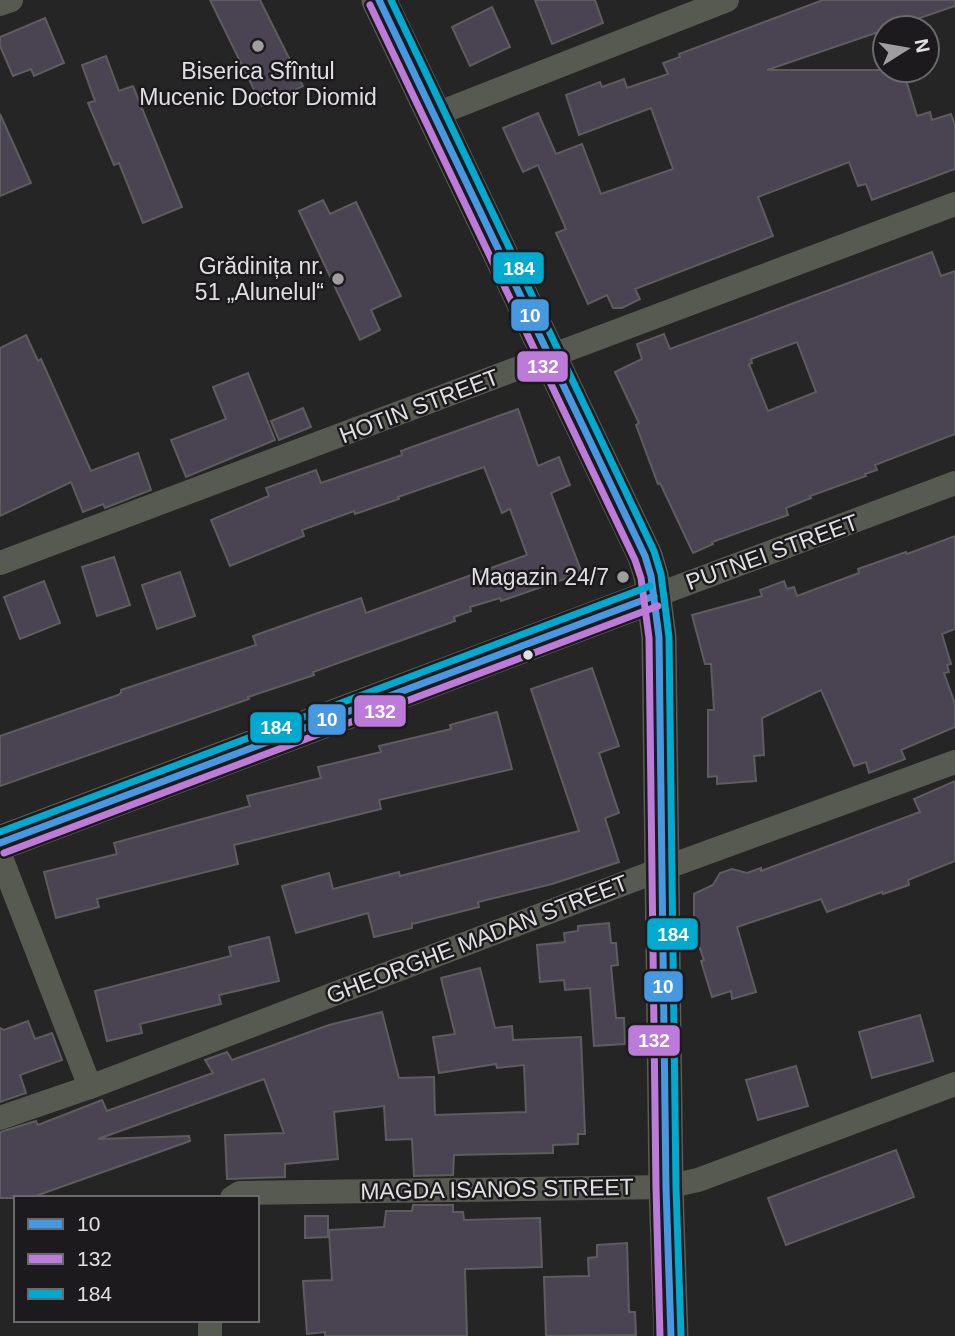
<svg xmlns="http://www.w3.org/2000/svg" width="955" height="1336" font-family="Helvetica,sans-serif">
<rect width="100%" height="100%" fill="#252525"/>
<g fill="#4a4452" stroke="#5d5d5e" stroke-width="2" fill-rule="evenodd">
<path d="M210,0H260L303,86L262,106Z"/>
<path d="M535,0H595L603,23L552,44Z"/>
<path d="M823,0H955V6L767,70H903L917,116L930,112L932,120L951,114L955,125V169L872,200L866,184L858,186L849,162L758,197L773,236L635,289L640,299L622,308H613L607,295L588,304L556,233L566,229L538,165L523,172L503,128L538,113L556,154L582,144L601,194L673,169L651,108L579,135L566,95L600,82L602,87L624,79L627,88L668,74L663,63L680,57L679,54Z"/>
<path d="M492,7L510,47L470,66L452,27Z"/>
<path d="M45,18L64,63L34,76L31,69L13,76L0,46V37Z"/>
<path d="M106,56L119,91L133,86L182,207L143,223L119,163L114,165L88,103L95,101L82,65Z"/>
<path d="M0,114L31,183L0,196Z"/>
<path d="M323,200L330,214L356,202L401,296L371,310L380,330L360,340L299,211Z"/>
<path d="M932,252L941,276L955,271V434L875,465L877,470L865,474L866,476L810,496L811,498L786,508L788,515L712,542L713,544L693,553L660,483L658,484L636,425L639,423L615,372L642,359L637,344L664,334L670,349ZM797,342L816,392L768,411L749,364L752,363L751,359Z"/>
<path d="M26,335L38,361L41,359L91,471L138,453L151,490L105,508L103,504L83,512L71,482L0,516V348Z"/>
<path d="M248,373L275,440L186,477L171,440L226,419L213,387Z"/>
<path d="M303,408L311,427L279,440L271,421Z"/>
<path d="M518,409L538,466L559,457L570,485L551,493L582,573L501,601L500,598L470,607L471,611L454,617L455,621L313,672L314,675L248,697L249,699L0,786V736L118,695L121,693V690L256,645L253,636L318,613L361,598L366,613L527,555L510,509L502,513L484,467L398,497L399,499L355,514L354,511L302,530L304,536L230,566L211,520L269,496L266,488L316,470L321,483L402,455L401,451Z"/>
<path d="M955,536V629L942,634L951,664L947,665L949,672L944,673L955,704V727L901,750L905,759L869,773L866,762L854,766L821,690L762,718L764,755L754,756L756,781L717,784V776L708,777V710H714L711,664H705L692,615L762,596L760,590L784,581L787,589L794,587L797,596L859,573L858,569L906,552L907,554Z"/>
<path d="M114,557L130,605L97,616L82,567Z"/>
<path d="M180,572L195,616L157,629L142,585Z"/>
<path d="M44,581L60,623L20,639L4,597Z"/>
<path d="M592,668L619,746L599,753L619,813L605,818L619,862L552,884L478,902L479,907L412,924V928L374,937L368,913L296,933L282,886L329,873L333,889L399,872L400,876L579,831L531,689Z"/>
<path d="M497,712L512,769L379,800L381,809L234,845L238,864L97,899L99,907L56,918L44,872L117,854L114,843L250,806L247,796L321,778L318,767L381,752L379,746L451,729L450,725Z"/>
<path d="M955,781V861L908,880L909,885L883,894L882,892L827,912L821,899L737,927L756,992L732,999L731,991L712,997L701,961L704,960L694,932V894L713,885L720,873L732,869L747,873L761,868V871L920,812L914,799Z"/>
<path d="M609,923L611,943H616L618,965L611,966L616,1018H624L625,1044L594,1046L590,988L565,990L564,980L540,982L537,945L565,942L564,933L578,931V926Z"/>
<path d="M269,937L279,981L219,995L221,1004L140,1024L142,1033L107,1041L95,991L231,956L229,947Z"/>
<path d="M480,968L495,1028L512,1026L513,1040L581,1037L585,1134H578V1144L553,1145V1153L454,1155L453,1175L414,1176L412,1139L386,1140L384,1106L334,1112L338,1159L285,1164V1177L227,1179L225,1135L284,1133L264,1079L98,1139L189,1136L190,1141L30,1198H0V1132L36,1121L38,1125L102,1100L107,1111L213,1073L205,1060L227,1052L232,1060L329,1025L382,1012L399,1078L434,1077L435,1115L526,1112L524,1065L497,1068L496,1064L439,1073L433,1037L455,1034L441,978Z"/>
<path d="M920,1015L933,1061L872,1078L859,1032Z"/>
<path d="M28,1021L35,1039L52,1033L62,1060L20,1075L26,1093L0,1102V1028L4,1030Z"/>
<path d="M796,1066L808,1106L758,1120L746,1080Z"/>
<path d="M896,1150L914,1197L786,1245L768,1198Z"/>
<path d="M413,1205H453V1212H463L464,1220L540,1218L542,1267L465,1269L467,1336H325V1332L307,1334L303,1281L332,1280L329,1230L384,1227L386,1211H412Z"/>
<path d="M305,1216H328V1237L305,1238Z"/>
<path d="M627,1243L629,1312H635L636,1335L546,1336L544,1277L589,1276L588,1258L597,1257V1245Z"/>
</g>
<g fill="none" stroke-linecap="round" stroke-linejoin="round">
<g stroke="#575a51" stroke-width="24">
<path d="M0,4L11,0"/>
<path d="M434,115L727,0"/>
<path d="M0,563L955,204"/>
<path d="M654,596L955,483"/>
<path d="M0,855L90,1087"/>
<path d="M0,1118L90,1087L662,869L955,762"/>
<path d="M232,1198L240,1193L666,1187L698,1180L955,1084"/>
<path d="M210,1320V1336"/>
</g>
<g stroke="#5b5d50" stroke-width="35">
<path d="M379,0L645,556L651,576L659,637L666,1187L671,1336"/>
<path d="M0,843L654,596"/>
</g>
<g stroke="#1c1a1d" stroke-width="12">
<g id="bus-1">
<path d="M379,0L645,556L651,576L659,637L666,1187L671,1336"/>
<path d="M0,843L654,596"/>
</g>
</g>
<g stroke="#1c1a1d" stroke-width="12">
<g id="bus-2">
<path d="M370,5L635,560L641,578L649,638L656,1187L660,1336"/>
<path d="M4,853L658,606"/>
</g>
</g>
<g stroke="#1c1a1d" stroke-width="12">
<g id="bus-3">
<path d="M391,0L654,551L661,574L669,637L676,1187L681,1336"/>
<path d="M0,832L650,586"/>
</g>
</g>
<use href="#bus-1" stroke="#4699e1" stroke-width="7"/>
<use href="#bus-2" stroke="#bd7bd9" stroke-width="7"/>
<use href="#bus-3" stroke="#00a9ce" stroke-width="7"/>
</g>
<g fill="#9f9e9f" stroke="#1c1a1d" stroke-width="2.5">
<circle cx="258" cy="46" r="7"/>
<circle cx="338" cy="279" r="7"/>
<circle cx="623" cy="577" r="7"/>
</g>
<circle fill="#e0dfe1" stroke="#1c1a1d" stroke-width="2.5" cx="528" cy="655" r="6"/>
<g text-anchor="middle" stroke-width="5" stroke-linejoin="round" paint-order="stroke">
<g font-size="23" fill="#e0dfe1" stroke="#1c1a1d" text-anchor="end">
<text x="258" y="79" text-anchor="middle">Biserica Sfîntul<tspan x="258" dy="26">Mucenic Doctor Diomid</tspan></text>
<text x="324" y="274">Grădinița nr.<tspan x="324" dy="26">51 „Alunelul“</tspan></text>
<text x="609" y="585">Magazin 24/7</text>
</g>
<g font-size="23" fill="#e0dfe1" stroke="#1c1a1d">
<text transform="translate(419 406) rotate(-21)" y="8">HOTIN STREET</text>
<text transform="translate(772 552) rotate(-20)" y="8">PUTNEI STREET</text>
<text transform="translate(477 939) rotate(-21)" y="8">GHEORGHE MADAN STREET</text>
<text transform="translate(497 1189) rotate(-1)" y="8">MAGDA ISANOS STREET</text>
</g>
</g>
<g stroke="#1c1a1d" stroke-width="2.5">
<rect x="492" y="251" width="53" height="34" rx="7" fill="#00a9ce"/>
<rect x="510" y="298" width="40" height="34" rx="7" fill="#4699e1"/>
<rect x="516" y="350" width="53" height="33" rx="7" fill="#bd7bd9"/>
<rect x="353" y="694" width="54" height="34" rx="7" fill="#bd7bd9"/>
<rect x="307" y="703" width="40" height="33" rx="7" fill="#4699e1"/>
<rect x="249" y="711" width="54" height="33" rx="7" fill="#00a9ce"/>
<rect x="646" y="917" width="53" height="34" rx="7" fill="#00a9ce"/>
<rect x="643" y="970" width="41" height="33" rx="7" fill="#4699e1"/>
<rect x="627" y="1024" width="54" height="33" rx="7" fill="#bd7bd9"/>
</g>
<g font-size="19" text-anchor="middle" font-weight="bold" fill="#fff">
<text x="519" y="275">184</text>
<text x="530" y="322">10</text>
<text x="543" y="373">132</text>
<text x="380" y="718">132</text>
<text x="327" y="726">10</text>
<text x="276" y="734">184</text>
<text x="673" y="941">184</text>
<text x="663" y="993">10</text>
<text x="654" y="1047">132</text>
</g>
<rect x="14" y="1196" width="245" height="126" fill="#1c1a1d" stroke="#6a696b" stroke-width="2"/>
<rect x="28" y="1219" width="35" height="10" fill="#4699e1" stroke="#6a696b" stroke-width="2"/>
<text x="77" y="1231" font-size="21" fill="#e0dfe1">10</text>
<rect x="28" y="1254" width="35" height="10" fill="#bd7bd9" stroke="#6a696b" stroke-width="2"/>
<text x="77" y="1266" font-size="21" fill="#e0dfe1">132</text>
<rect x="28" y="1289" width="35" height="10" fill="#00a9ce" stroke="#6a696b" stroke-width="2"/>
<text x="77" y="1301" font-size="21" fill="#e0dfe1">184</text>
<g transform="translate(906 49) rotate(79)"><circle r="33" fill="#1c1a1d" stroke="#6a696b" stroke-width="2"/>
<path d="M0-5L12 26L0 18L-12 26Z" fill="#9f9e9f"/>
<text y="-10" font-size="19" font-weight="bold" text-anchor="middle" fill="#e0dfe1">N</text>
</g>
</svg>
